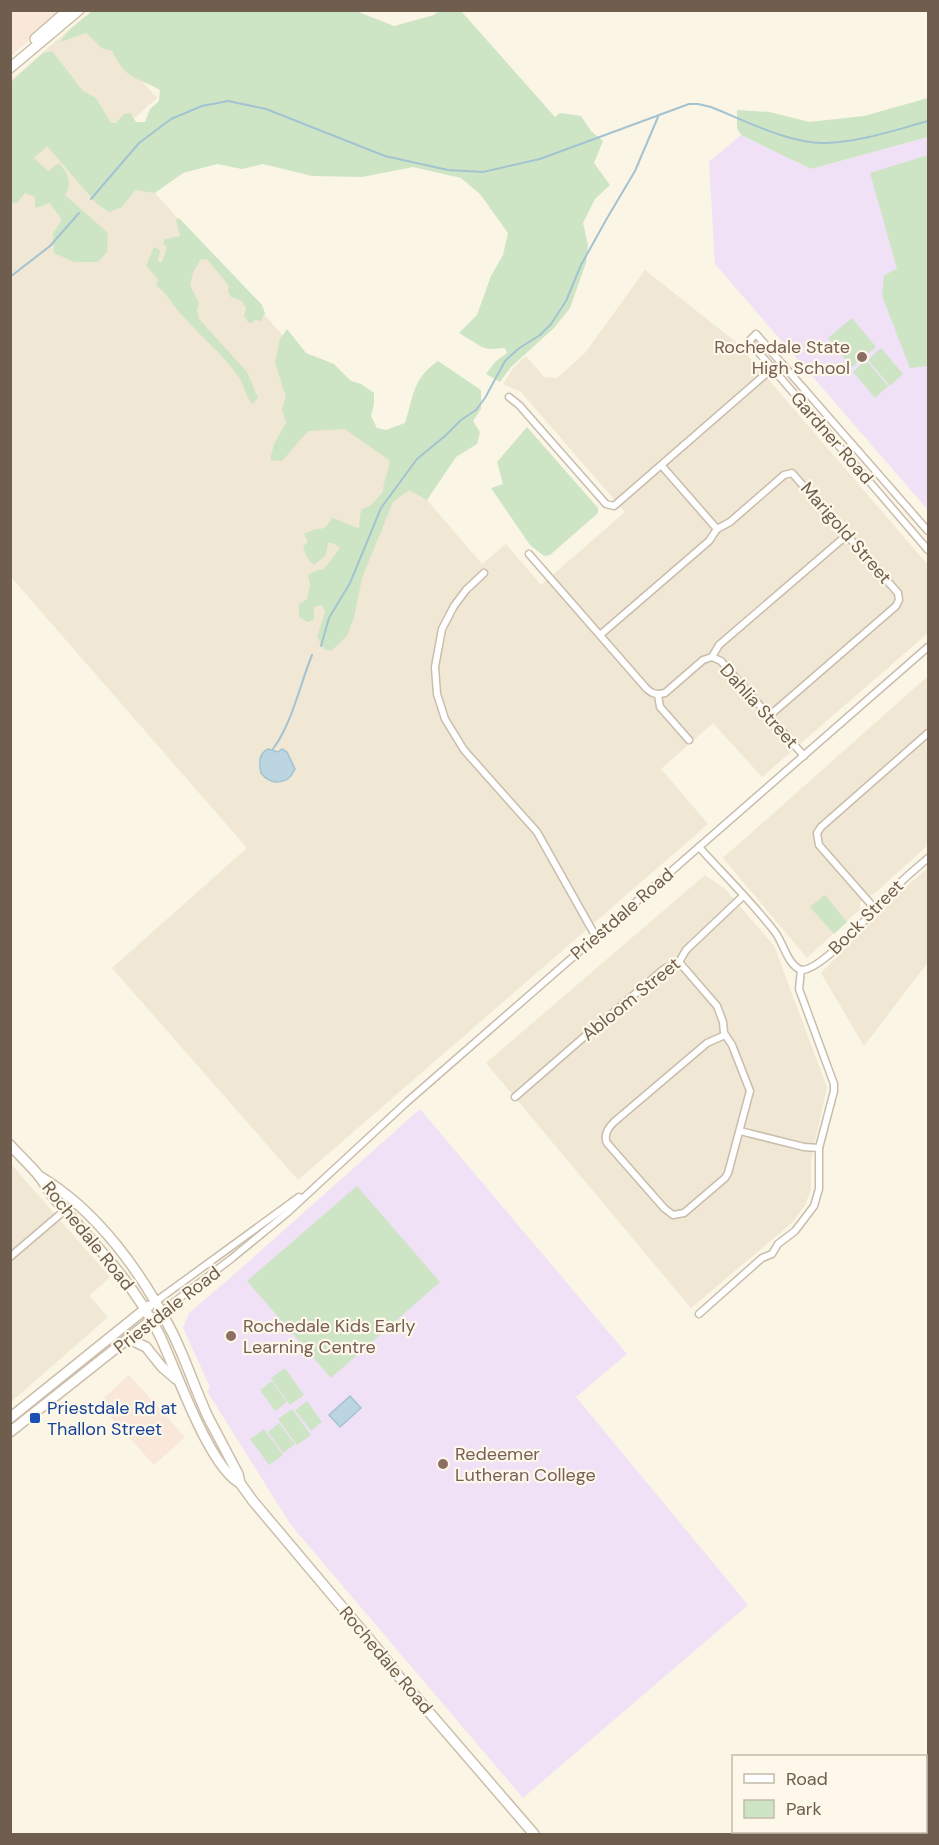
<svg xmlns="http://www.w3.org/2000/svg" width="939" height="1845" font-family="'DM Sans',sans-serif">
<rect width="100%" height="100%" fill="#faf5e5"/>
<g fill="#f0e7d4">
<path d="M85,16L157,98L115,135L155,193L338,397L482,564L506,544L541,585L625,512L521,392L503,384L514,367L526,356L544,377L557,378L585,353L645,270L737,343L928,565V633L762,777L713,723L661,769L708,824L298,1180L112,968L247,848L11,577L10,81Z"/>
<path d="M928,676V845L875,893L860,902V909L807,958L723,858Z"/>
<path d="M928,868V962L864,1046L821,973L909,884Z"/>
<path d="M705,875L725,889L774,946L827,1087L811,1160V1189L805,1205L793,1222L691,1308L486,1063Z"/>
<path d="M10,1163L110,1277L89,1296L108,1317L11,1402Z"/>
</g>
<g fill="#f9e7d9">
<path d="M11,11H54L56,13L40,30L11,56Z"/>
<path d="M129,1375L185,1437L154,1465L98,1403Z"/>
</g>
<g fill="#f1e1f6">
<path d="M741,135L811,169L928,137V510L715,264L709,162Z"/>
<path d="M420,1109L627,1354L576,1397L748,1605L523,1798L291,1525L207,1391L210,1387L183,1328L189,1313L229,1279Z"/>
</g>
<g fill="#cde5c5">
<path d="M92,11H358L361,13L394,26L434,15L439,11H461L555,117L560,113L581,116L591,131L603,141L594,163L610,185L595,199L583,223L588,245L586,263L570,308L554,328L511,367L500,382L486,374L496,361L507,353L505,348L489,349L482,347L459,333L477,315L491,276L503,255L508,233L480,194L461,178L413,167L362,177L312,176L263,164L242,169L217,164L183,173L155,193L135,190L122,207L109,212L97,204L47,146L34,158L48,171L59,163C68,174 73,183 65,195L108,233L107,252L98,262H74L54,253L53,233L62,220L50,203L35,208V197L25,193L18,202L11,204V82L43,53L52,51L83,91L96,98L111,123H116L124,114L130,113L136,122H145L150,109L159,101L160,90C134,75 127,81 112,51L102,48L86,33L60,42L68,31Z"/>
<path d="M928,98V137L811,169L741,135L737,128V110L770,112L809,122L864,116Z"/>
<path d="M928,155V366L910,368L882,296L884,275L897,269L870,173Z"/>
<path d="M179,218L262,305L265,313L261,321L255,320L252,323L248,322L244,316L246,308L242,301L231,297L228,292L229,286L207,259L200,260L193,273L190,285L199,303L197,310L199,319L247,372L258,398L252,404C245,395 245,386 238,376C222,353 199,335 181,314C172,305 168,293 156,286L158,279L146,266L154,247L160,250L158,262H162L167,248L163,243L165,239L180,236L176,220Z"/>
<path d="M852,318L876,347L852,367L828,338Z"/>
<path d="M287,329L306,353L334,364L351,381L361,384L374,393V404L371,416L377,428L386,430L405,423C414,396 412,379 438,361L481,390V409L473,421L480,432L477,444L456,457L427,500L409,490L393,502L362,578L354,617L347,636L331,651L324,649L317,637L325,612L322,605L314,607V619L308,622L299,617V604L307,599L310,585L308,575L316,571L324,569L340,548L333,543H328L326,555L314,565L307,558L303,546L308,542L304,534L313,530L325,528L332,518C342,520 348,526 359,528L361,510L371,505L383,492C383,479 390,473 389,460L345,429L308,431L282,461L270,460L274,444L286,423L282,408L286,397L275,362L280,339Z"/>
<path d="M881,348L903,374L890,386L868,360Z"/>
<path d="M866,360L888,386L875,398L853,372Z"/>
<path d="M527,427L598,508V513L550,555L544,556L530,545L491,488L503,484L497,462Z"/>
<path d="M825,895L847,922L834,934L810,907Z"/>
<path d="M357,1186L440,1282L331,1378L247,1281Z"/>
<path d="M285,1368L304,1395L290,1405L271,1378Z"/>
<path d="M272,1381L287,1402L275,1411L260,1390Z"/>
<path d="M307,1401L322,1422L311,1431L295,1410Z"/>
<path d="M292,1409L311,1435L297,1445L278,1419Z"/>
<path d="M279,1423L295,1444L283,1453L268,1432Z"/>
<path d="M264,1429L283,1455L269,1465L250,1439Z"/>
</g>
<g fill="#bbd6e1" stroke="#a3c3d1" stroke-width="1.5">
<path d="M268,749L278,752L282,749L287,752L295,769C288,785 271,786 261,773C259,764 258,753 268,749Z"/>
<path d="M350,1396L361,1408L340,1427L329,1415Z"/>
</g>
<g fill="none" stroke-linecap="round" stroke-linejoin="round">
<g stroke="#a3c3d1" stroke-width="2">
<path d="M91,199L139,143L171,119L202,106L228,101L266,109L385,156L448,170L483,172L540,159L689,104H698L711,107C744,120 789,144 825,143C860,142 895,130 928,121"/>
<path d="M10,277L50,246L79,213"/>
<path d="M321,646L329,618L350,583L381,508L417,459L445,436L461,420L476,410L485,398L505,361L518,349L540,335L551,324L566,301L581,265L606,220L635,171L658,117"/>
<path d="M273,749C293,721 299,687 312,655"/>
</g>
<g stroke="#c9bdac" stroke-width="9">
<g id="street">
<path d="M509,397L519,405L606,504L614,506L775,366"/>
<path d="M662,466L717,529L730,522L784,475L792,473L898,593L899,600L896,606L769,716"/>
<path d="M928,531L756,334L749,341L928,550"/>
<path d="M529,554L646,688C652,694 656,695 665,693L703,660L712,657L719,645L847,535"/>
<path d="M484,573L466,590L454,606L442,629L435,667L437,694L445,719L464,750L537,832L596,937"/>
<path d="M600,635L709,541L717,529"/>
<path d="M712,657L721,661L804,756"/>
<path d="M658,695L660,707L689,740"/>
<path d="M699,847C724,875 752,902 775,932C784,944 787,964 801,970"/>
<path d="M876,910L819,845L817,833L821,827L928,733"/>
<path d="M679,962L717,1006L723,1022L724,1033L732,1045L750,1091L728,1173L725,1178L684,1213L673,1215L664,1208L607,1143C603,1135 608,1128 614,1122L707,1043L725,1035"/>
<path d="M801,970C822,972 884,899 900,883C909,874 919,866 928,858"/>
<path d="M515,1097L592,1030L598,1028L602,1020L607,1018L664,969L679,962L686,950L743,896"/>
<path d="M740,1131L804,1147L819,1148"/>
<path d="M10,1257L65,1210"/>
<path d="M155,1302L299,1197"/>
<path d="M161,1312L231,1259L287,1213L408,1101L928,647"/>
<path d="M699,1314L762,1258L772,1254L778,1244L795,1231L814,1206L819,1189V1148L834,1091V1084L799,989L801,970"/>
</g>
</g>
<g stroke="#ccbeab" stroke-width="12">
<g id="secondary">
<path d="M35,39L68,10"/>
<path d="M10,68L79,10"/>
<path d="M10,1145C20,1156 30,1165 39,1176C45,1183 48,1191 54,1198C93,1242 134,1283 160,1336C176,1370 209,1467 240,1483"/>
<path d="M39,1176C97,1210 142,1273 172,1332C186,1360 195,1389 208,1417C218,1436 228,1455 238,1474L240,1483L253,1501L375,1646L404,1683L534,1834"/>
<path d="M129,1339L146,1347L162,1367L176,1379"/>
<path d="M10,1418L149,1306"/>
<path d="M10,1432L154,1318"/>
<path d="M926,1768L928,1766"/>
<path d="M848,1834L852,1832"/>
</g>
</g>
<use href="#street" stroke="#fff" stroke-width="6"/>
<use href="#secondary" stroke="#fff" stroke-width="9"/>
</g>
<g fill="#8d6e63" stroke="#fdf8ea" stroke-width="2">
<circle cx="862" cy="357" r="6"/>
<circle cx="231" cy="1336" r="6"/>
<circle cx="443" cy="1464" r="6"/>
</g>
<rect fill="#1a4fb4" stroke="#fdf8ea" stroke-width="2" x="29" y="1412" width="12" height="12" rx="3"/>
<g text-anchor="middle" stroke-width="4.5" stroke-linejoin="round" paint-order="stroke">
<g font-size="18" fill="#785e54" stroke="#fdf8ea" text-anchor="start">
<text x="850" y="353" text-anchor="end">Rochedale State<tspan x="850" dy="21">High School</tspan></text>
<text x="243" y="1332">Rochedale Kids Early<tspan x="243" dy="21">Learning Centre</tspan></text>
<text x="455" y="1460">Redeemer<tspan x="455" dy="21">Lutheran College</tspan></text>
</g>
<g font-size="18" fill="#6f5e4d" stroke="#fdf8ea">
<text transform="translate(832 438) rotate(49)" y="6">Gardner Road</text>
<text transform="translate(846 533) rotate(49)" y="6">Marigold Street</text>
<text transform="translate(759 706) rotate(48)" y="6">Dahlia Street</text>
<text transform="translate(622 914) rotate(-41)" y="6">Priestdale Road</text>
<text transform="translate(866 917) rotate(-45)" y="6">Bock Street</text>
<text transform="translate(631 999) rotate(-39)" y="6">Abloom Street</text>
<text transform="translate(88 1236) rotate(51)" y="6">Rochedale Road</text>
<text transform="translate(167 1310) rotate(-38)" y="6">Priestdale Road</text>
<text transform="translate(386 1660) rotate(50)" y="6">Rochedale Road</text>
</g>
<g font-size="18" fill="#164399" stroke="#fdf8ea" text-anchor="start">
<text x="47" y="1414">Priestdale Rd at<tspan x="47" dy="21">Thallon Street</tspan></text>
</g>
</g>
<rect width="939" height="1845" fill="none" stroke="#6f5e4d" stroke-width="24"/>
<rect x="732" y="1755" width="195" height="78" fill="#fdf8ea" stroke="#c4baab" stroke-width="1.5"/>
<rect x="744" y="1774" width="30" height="9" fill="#ffffff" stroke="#c4baab" stroke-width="1.5"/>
<text x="786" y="1785" font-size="18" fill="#6f5e4d">Road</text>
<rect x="744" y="1800" width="30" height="18" fill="#cde5c5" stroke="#c4baab" stroke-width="1.5"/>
<text x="786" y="1815" font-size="18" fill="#6f5e4d">Park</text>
</svg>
